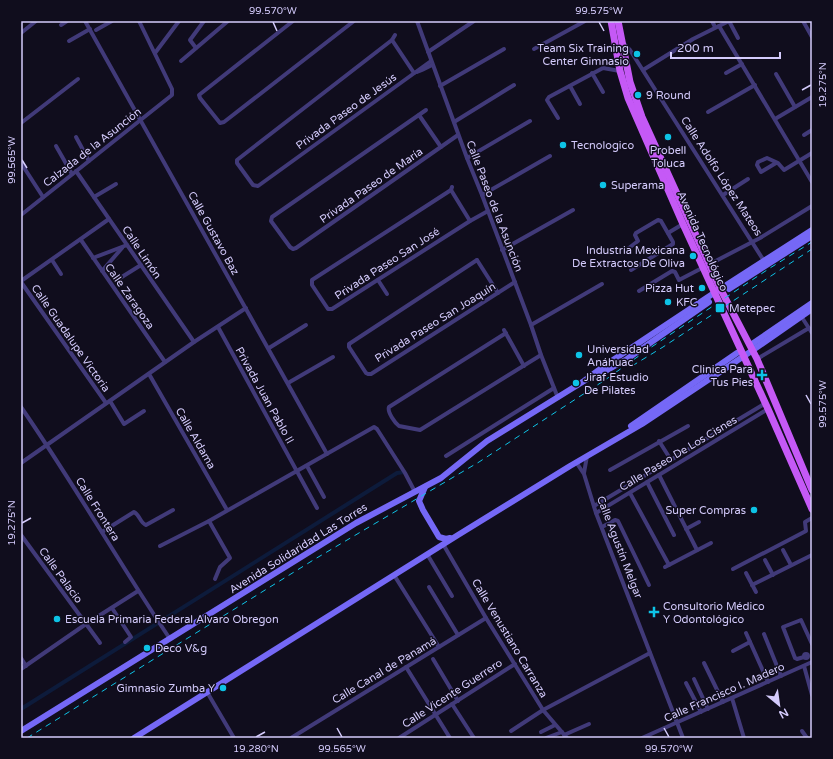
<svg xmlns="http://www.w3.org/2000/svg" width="833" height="759" font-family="'Varela Round',sans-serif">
<rect width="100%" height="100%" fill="#100d1d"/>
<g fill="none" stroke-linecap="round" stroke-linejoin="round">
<path stroke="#0d1b3b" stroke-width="4" d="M21,709L397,473L404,472"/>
<g stroke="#413a79" stroke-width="4">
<path d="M85,21L327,454"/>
<path d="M293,21L199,95L200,98L220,123L224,122L354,21"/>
<path d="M417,21L467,158L482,195L531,325L541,355L558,398"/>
<path d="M712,21L715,27"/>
<path d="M729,21L738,38"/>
<path d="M803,21L812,37"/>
<path d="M61,25L67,21"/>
<path d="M719,26L812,182"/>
<path d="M96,30L112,21"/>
<path d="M21,33L36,21"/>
<path d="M395,35L392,40L237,160V163L253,185L258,186L431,61"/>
<path d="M392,40L414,73"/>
<path d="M69,41L90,29"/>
<path d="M623,43L630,50L764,261"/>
<path d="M196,48L190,40L204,21"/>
<path d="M534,49L585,21"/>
<path d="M428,52L474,21"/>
<path d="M155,53L179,21"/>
<path d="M181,61L228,21"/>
<path d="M643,70L693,39L729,21"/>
<path d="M417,72L422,70L432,65"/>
<path d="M592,73L603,92"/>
<path d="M726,73L742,64"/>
<path d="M776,74L795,107"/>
<path d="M440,86L504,49"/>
<path d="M570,86L580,104"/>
<path d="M426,110L272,217L271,221L290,247L293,249L296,248L458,135"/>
<path d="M708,112L755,85"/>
<path d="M419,115L441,147"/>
<path d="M558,118L547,100L549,97L603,68L620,71"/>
<path d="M775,119L812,97"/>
<path d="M454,122L514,85"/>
<path d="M21,123L78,79"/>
<path d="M804,135L812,130"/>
<path d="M76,137L89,161"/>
<path d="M56,146L72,174"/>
<path d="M467,158L530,121"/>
<path d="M21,163L43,197"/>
<path d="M776,163L761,172L757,165L758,162L767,158L778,163L784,170L812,153"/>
<path d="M76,171L194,342"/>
<path d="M452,187L451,190L312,280V285L328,309H332L470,221L488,211"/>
<path d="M451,190L470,221"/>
<path d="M482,195L550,156"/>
<path d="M723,195L748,179"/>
<path d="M94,197L116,184"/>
<path d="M21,215L172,95V89L139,21"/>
<path d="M668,233L683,224"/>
<path d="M81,240L165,362"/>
<path d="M502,250L573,210"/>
<path d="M625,251L638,241L635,235L636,233L658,220L661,221L673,242V244L631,270"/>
<path d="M93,258L127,245"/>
<path d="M52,260L61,274"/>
<path d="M477,260L349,344V347L366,373L368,374H371L515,282"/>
<path d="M477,260L498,293"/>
<path d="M102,271L122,248"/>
<path d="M117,280L141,265"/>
<path d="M378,280L387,294"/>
<path d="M21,281L109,219"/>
<path d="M21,282L106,403"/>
<path d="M639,291L672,271L675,272L679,280L760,238L812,206"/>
<path d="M801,316L812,333"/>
<path d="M531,325L602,284"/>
<path d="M218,327L317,508"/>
<path d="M504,330L524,366"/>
<path d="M506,333L389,407C387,412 395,423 399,426L420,430L541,355"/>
<path d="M269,348L306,325"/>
<path d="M757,359L809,328"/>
<path d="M149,374L227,510"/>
<path d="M288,383L333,357"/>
<path d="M110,401L124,424L144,411"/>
<path d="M21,407C73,482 119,563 170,639"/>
<path d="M659,441L671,460"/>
<path d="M446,456L554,388"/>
<path d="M576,462L584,474L596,513L683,738"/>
<path d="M21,463L194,342L246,308"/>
<path d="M307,466L324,497"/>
<path d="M610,470L688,426"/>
<path d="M584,473L587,456"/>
<path d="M659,475L697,550"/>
<path d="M647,482L674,535"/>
<path d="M630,493L669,565"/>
<path d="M594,506L766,403"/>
<path d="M596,513L768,409"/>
<path d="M209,521L230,558L220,567L215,579"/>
<path d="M602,527L615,520L618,521L649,585"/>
<path d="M686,529L699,522"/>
<path d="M102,532L134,512C140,515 140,523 146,525L173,510"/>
<path d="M21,535L100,643"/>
<path d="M443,544L486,618L543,710L567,738"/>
<path d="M160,546L209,521L374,427L377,429L405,473L415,492"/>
<path d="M783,550L791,565"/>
<path d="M427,554L452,596"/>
<path d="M765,560L773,575"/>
<path d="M665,567L711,543"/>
<path d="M733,569L806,531L805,522L812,518"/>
<path d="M746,573L756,592"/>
<path d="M394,575L439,647"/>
<path d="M752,585L812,555"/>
<path d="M429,587L458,635"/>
<path d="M112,608L131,637L125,642"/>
<path d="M746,633L768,682"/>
<path d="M764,634L781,676"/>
<path d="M733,651L750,642"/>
<circle cx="806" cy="656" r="2"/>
<path d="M804,657L797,659L795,658L783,627L801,620L812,644"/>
<path d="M21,658L26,666"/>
<path d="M433,659L458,701"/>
<path d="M704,663L723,702"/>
<path d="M804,666L812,695"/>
<path d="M406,667L450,738"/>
<path d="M21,669L86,624L138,591"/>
<path d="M694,679L708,709"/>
<path d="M686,683L701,712"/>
<path d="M207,692L234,738"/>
<path d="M732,698L744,738"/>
<path d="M452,704L474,738"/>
<path d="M511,731L543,710L650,653"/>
<path d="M802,731L807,738"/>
<path d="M541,732L555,725"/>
<path d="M564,735L589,724"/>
<path d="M291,738L486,618"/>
<path d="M399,738L515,664"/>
<path d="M546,738L562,732"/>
<path d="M642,738L812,662"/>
</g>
<g stroke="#7568f6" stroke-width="6">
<path d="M729,289L812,236"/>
<path d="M752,344L812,303"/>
<path d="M595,377L627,359L709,302"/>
<path d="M631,426L737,353"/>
<path d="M425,487L419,501L423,510L439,537L446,539L450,538"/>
<path d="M21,731L356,523L441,478L487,441L584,381L607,364L714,293L812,230"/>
<path d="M134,738L458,535L570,466L642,424L753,350L812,309"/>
</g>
<g stroke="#c559f6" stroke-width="7">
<path d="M611,21L620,71L628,98L683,224L768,409L812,509"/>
<path d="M618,21L630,82L642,117L720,288L757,359L812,490"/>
</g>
<g stroke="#0dc3e6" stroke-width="1" stroke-dasharray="6 5" stroke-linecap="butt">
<path d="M632,366L663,347L812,249"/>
<path d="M27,738L315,559L479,462L605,380L650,348L770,268L812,242"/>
</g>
</g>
<path fill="none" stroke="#d4cbfc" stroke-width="1.5" d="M273,22L277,31M599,22L604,31M802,90L811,85M22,160L27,168M806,395L811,404M22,523L31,518M337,728L342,737M664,728L669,737M256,737L265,732"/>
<g fill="#0dc3e6" stroke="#100d1d" stroke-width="1.5">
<circle cx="637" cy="54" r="4"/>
<circle cx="638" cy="95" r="4"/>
<circle cx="668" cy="137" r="4"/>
<circle cx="563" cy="145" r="4"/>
<circle cx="603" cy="185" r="4"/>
<circle cx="693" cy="256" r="4"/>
<circle cx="702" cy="288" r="4"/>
<circle cx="668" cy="302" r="4"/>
<rect x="715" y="303" width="10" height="10" rx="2"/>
<circle cx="579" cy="355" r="4"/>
<path d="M760 369h4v4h4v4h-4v4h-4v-4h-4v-4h4z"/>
<circle cx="576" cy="383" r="4"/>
<circle cx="754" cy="510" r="4"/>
<path d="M652 606h4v4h4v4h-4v4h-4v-4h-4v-4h4z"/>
<circle cx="57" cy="619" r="4"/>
<circle cx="147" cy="648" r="4"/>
<circle cx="223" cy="688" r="4"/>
</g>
<g text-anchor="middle" stroke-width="3" stroke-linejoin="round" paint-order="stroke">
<g font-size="11" fill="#d4cbfc" stroke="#100d1d" text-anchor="start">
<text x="629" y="52" text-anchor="end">Team Six Training<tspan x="629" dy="13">Center Gimnasio</tspan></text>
<text x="646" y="99">9 Round</text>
<text x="571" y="149">Tecnologico</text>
<text x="668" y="154" text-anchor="middle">Probell<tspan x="668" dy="13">Toluca</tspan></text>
<text x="611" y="189">Superama</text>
<text x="685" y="254" text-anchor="end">Industria Mexicana<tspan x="685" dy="13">De Extractos De Oliva</tspan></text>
<text x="694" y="292" text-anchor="end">Pizza Hut</text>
<text x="676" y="306">KFC</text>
<text x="729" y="312">Metepec</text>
<text x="587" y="353">Universidad<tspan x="587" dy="13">Anáhuac</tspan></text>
<text x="753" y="373" text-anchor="end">Clinica Para<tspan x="753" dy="13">Tus Pies</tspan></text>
<text x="584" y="381">Jiraf Estudio<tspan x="584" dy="13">De Pilates</tspan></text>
<text x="746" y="514" text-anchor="end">Super Compras</text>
<text x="663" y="610">Consultorio Médico<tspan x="663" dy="13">Y Odontológico</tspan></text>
<text x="65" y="623">Escuela Primaria Federal Alvaro Obregon</text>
<text x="155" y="652">Deco V&amp;g</text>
<text x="215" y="692" text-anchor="end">Gimnasio Zumba Y</text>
</g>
<g font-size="11" fill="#d4cbfc" stroke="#100d1d">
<text transform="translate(346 111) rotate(-36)" y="4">Privada Paseo de Jesús</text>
<text transform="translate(92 147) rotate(-38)" y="4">Calzada de la Asunción</text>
<text transform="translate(722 176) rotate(57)" y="4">Calle Adolfo López Mateos</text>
<text transform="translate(371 185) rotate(-35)" y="4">Privada Paseo de María</text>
<text transform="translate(495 206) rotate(69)" y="4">Calle Paseo de la Asunción</text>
<text transform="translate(214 233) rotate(61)" y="4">Calle Gustavo Baz</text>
<text transform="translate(703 241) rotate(66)" y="4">Avenida Tecnológico</text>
<text transform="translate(142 252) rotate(56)" y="4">Calle Limón</text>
<text transform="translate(387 263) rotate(-33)" y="4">Privada Paseo San José</text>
<text transform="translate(130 296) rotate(55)" y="4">Calle Zaragoza</text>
<text transform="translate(435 322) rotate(-32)" y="4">Privada Paseo San Joaquín</text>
<text transform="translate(71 338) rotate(55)" y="4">Calle Guadalupe Victoria</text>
<text transform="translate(265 395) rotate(61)" y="4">Privada Juan Pablo II</text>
<text transform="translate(196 438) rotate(60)" y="4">Calle Aldama</text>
<text transform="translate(678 453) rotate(-31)" y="4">Calle Paseo De Los Cisnes</text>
<text transform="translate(98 509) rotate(58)" y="4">Calle Frontera</text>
<text transform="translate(620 547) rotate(69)" y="4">Calle Agustín Melgar</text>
<text transform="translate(298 548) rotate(-32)" y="4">Avenida Solidaridad Las Torres</text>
<text transform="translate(61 575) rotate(54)" y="4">Calle Palacio</text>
<text transform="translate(510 638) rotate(59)" y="4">Calle Venustiano Carranza</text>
<text transform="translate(384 670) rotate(-31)" y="4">Calle Canal de Panamá</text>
<text transform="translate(724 692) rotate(-24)" y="4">Calle Francisco I. Madero</text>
<text transform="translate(452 693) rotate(-33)" y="4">Calle Vicente Guerrero</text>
</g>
</g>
<rect width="833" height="759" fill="none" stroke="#100d1d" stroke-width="44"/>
<g transform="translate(779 705) rotate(151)" stroke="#100d1d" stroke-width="3" paint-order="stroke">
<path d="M0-3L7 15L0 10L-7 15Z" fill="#d4cbfc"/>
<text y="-6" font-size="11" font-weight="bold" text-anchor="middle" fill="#d4cbfc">N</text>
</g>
<path d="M671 52v6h109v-6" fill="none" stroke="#d4cbfc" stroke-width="2"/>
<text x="677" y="52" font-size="12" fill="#d4cbfc" stroke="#100d1d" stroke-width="3" paint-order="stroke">200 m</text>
<rect x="22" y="22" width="789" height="715" fill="none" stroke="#d4cbfc" stroke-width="1.5"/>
<g font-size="10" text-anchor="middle" fill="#d4cbfc">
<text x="273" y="14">99.570°W</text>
<text x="599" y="14">99.575°W</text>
<text transform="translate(822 85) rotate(-90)" y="4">19.275°N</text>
<text transform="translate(11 160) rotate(-90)" y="4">99.565°W</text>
<text transform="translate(822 404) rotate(-90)" y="4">99.575°W</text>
<text transform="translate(11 523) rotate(-90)" y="4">19.275°N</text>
<text x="256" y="752">19.280°N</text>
<text x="342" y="752">99.565°W</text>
<text x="669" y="752">99.570°W</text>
</g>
</svg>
